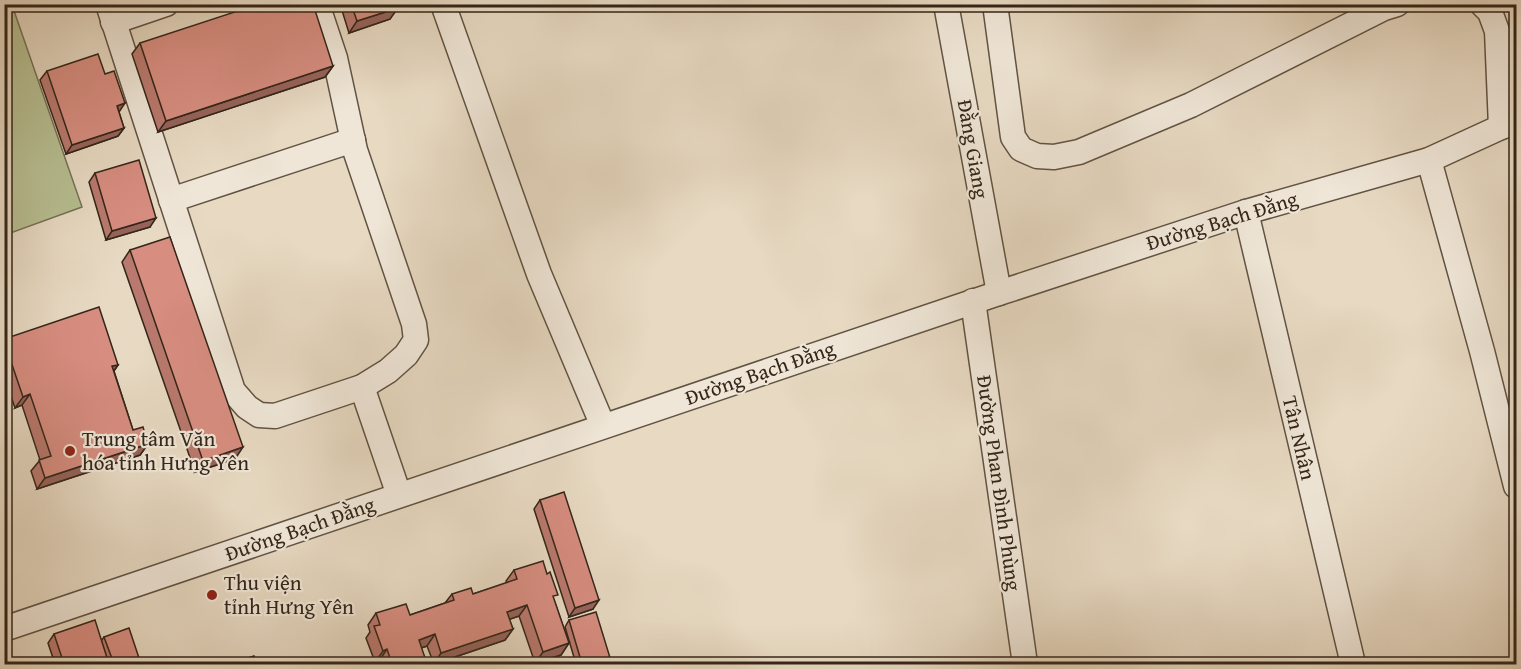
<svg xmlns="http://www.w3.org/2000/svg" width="1521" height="669" font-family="'Gentium Book Plus',serif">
<rect width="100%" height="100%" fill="#e7d9c2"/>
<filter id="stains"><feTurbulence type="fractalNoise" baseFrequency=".00333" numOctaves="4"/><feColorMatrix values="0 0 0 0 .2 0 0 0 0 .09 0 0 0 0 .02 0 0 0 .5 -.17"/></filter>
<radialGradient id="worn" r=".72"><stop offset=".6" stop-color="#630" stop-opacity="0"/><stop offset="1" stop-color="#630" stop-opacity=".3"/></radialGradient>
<path fill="#b7bf92" stroke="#767256" stroke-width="1.5" d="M12,5L82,207L5,235L4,8Z"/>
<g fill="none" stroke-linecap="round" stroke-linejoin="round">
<g stroke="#615343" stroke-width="27">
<g id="minor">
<path d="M108,4L233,391L247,407L259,415L275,416L362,387L388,371L406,355L416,340L414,324L355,150L335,58L317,4"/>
<path d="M443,4L539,274L603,426"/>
<path d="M946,4L999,293"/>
<path d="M995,4L1013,137L1021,149L1037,156L1054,157L1079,152L1191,105L1384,8L1397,4"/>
<path d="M1482,4L1490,12L1497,31L1501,127"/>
<path d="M113,22L166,4"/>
<path d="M1429,160L1482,351L1516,486"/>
<path d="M171,200L353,140"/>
<path d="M1246,212L1353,664"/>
<path d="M973,301L1025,664"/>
<path d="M362,387L399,495"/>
<path d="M4,629L999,293L1246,212L1429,160L1501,127L1516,122"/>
</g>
</g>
<use href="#minor" stroke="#efe6d7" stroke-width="24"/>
</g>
<g fill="#b9796e" stroke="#342619" stroke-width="1.5">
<path d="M340,4H397L390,19L349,33Z"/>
<path d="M140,43L333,66L325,77L158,132L132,54Z"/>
<path d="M47,71L119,112L124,128L118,136L66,154L40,80Z"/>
<path d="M95,173L150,227L106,240L89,182Z"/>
<path d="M130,250L235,459L195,472L122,262Z"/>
<path d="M4,339L118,365L114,371L133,430L148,444L140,455L37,489L31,471L40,460L22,405L15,408L4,376Z"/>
<path d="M540,500L593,609L569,617L534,509Z"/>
<path d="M514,570L554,600L569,643L561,655L535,663L519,616L509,619L513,629L505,640L434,664L427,646L421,648L427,664H381L379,661L375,662L366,638L370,632L368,625L376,613L410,615L445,603L452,594H473L507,583L506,581Z"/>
<path d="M569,620L608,664H576L565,627Z"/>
<path d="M54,634L101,641L104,637L141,664H55L48,643Z"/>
</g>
<g fill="#96635a" stroke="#342619" stroke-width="1.5">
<path d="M398,8L390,19L349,33L357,21Z"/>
<path d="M333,66L325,77L158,132L166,121Z"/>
<path d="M125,103L119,112L117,106Z"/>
<path d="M124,128L118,136L66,154L72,145Z"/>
<path d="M156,218L150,227L106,240L112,231Z"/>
<path d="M118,365L110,376L112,366Z"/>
<path d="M30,394L22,405L15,408L23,397Z"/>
<path d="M148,444L140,455L37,489L45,478Z"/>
<path d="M243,447L235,459L195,472L203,461Z"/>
<path d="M599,600L593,609L569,617L575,608Z"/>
<path d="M527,605L519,616L499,623L507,612Z"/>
<path d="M513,629L505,640L434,664L441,653Z"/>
<path d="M435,634L427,646L411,651L419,640Z"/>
<path d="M569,643L561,655L535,663L543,652Z"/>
<path d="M387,649L379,661L375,662L383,651Z"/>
</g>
<g fill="#d78d80" stroke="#342619" stroke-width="1.5">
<path d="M259,4H313L333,66L166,121L140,43Z"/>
<path d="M351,4H397L398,8L357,21Z"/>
<path d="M98,54L105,74L114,71L125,103L117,106L124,128L72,145L47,71Z"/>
<path d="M139,160L156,218L112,231L95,173Z"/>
<path d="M170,237L243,447L203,461L130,250Z"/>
<path d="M99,307L118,365L112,366L133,430L143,427L148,444L45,478L39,460L51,456L30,394L23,397L4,341V339Z"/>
<path d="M564,492L599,600L575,608L540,500Z"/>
<path d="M543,561L547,574L550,572L558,595L553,596L569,643L543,652L527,605L507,612L513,629L441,653L435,634L419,640L427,664H392L387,649L383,651L374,626L380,625L376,613L406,604L410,615L454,600L452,594L471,588L473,594L517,579L514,570Z"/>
<path d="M596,612L611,661L600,664H582L569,620Z"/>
<path d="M95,620L109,664H64L54,634Z"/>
<path d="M129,628L141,664H114L104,637Z"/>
<path d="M254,656L256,664H230Z"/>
</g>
<g fill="#8f2418" stroke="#efe6d7" stroke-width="2">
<circle cx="70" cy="451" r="6"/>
<circle cx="212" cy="595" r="6"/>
</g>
<g text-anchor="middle" stroke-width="4.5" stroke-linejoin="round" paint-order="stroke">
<g font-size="21" fill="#342619" stroke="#efe6d7">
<text transform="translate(973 149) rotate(80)" y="7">Đằng Giang</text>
<text transform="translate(1222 221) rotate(-17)" y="7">Đường Bạch Đằng</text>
<text transform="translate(760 373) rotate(-19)" y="7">Đường Bạch Đằng</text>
<text transform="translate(1299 438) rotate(77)" y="7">Tân Nhân</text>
<text transform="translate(999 483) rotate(82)" y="7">Đường Phan Đình Phùng</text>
<text transform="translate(300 529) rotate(-19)" y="7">Đường Bạch Đằng</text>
</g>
<g font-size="21" fill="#342619" stroke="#efe6d7" text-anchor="start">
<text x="82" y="446">Trung tâm Văn<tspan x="82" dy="24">hóa tỉnh Hưng Yên</tspan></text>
<text x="224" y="590">Thu viện<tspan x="224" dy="24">tỉnh Hưng Yên</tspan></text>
</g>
</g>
<rect width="1521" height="669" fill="none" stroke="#e7d9c2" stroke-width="24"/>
<rect x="6" y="6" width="1509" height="657" fill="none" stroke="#342619" stroke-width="3"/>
<rect x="12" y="12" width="1497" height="645" fill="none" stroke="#342619" stroke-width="1.5"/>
<rect width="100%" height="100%" filter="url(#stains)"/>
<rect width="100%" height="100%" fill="url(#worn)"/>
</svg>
